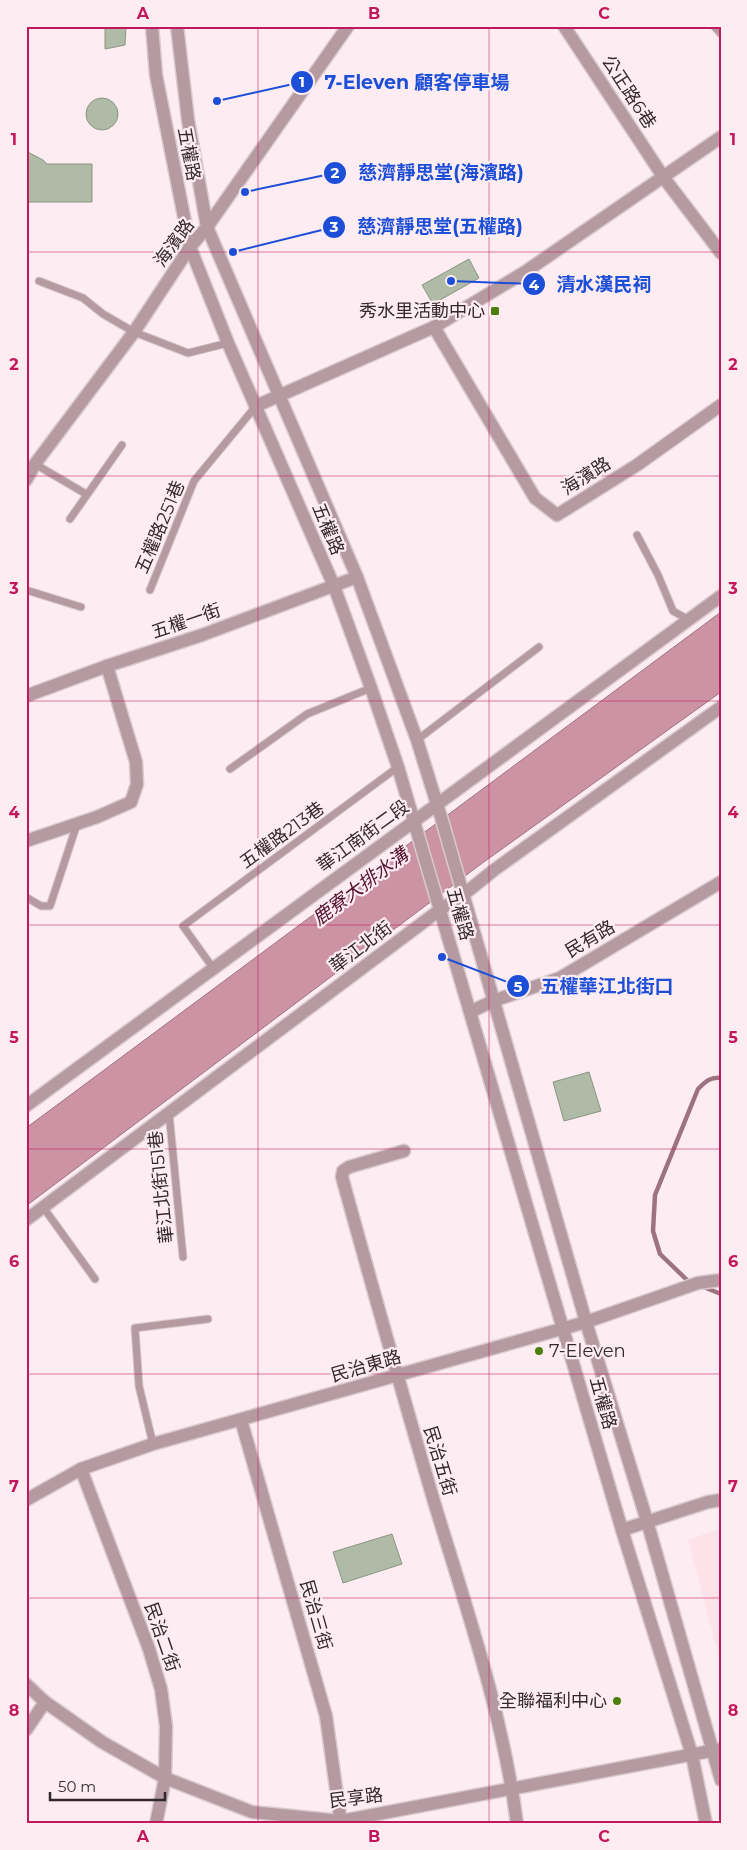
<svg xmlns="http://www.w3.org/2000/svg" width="747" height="1850" font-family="Montserrat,'Noto Sans TC',sans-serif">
<rect width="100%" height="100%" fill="#fdedf2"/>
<path fill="#fee2e9" d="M721,1528V1664L688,1540Z"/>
<path fill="#cc93a4" stroke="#9e7380" d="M721,612V692L481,864L26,1206V1128Z"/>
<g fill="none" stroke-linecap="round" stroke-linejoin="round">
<g stroke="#9e7380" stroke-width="4.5">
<path d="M692,1282L687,1280L660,1254L653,1231L655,1195L698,1089C706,1081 710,1077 721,1078"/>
<path d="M701,1286L721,1294"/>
</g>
</g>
<g fill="#afbaa7" stroke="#8a9582">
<path d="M105,26H126L125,45L105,49Z"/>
<circle cx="102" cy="114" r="16"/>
<path d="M26,151L43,160L47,164H92V202H26Z"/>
<path d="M469,259L479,278L433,304L422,285Z"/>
<path d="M589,1072L601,1111L564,1121L553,1082Z"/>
<path d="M392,1534L402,1564L343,1583L333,1552Z"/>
</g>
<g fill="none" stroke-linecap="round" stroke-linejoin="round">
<g stroke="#d9cace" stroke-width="9">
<g id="service">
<path d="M714,26L721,34"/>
<path d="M39,281L83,298L103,314L134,332L188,353L228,343"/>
<path d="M35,464L86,494"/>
<path d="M70,519L122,445"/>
<path d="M637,535L658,575L673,611L689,620"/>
<path d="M26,590L81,607"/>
<path d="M150,590L194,481L256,406"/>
<path d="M417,740L539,647"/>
<path d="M230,769L307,714L371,688"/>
<path d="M26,897L41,906H50L77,824"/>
<path d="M213,968L183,926L398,767"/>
<path d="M169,1113L183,1257"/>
<path d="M43,1207L95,1279"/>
<path d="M153,1444L139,1386L135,1328L208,1319"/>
</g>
</g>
<g stroke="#d9cace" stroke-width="15">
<g id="minor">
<path d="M564,26L664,178L721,253"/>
<path d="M434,327L535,498L557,515L637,465L721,405"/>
<path d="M256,406L434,327L525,272L721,137"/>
<path d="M26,696L107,666L202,635L357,577"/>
<path d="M26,841L97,817L131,802L137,784L136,762L107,666"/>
<path d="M470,1012L493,1001L560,978L721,882"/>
<path d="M26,1106L721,596"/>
<path d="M404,1151L349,1167L343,1171L342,1177C372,1286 403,1396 435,1505C467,1610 503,1715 517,1824"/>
<path d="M26,1220L441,909L463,895L494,870L721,707"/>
<path d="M241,1420L326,1716L341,1824"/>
<path d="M81,1469L149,1649L161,1689L166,1726L165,1778L156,1824"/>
<path d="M26,1500L81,1469L153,1444L586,1322L698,1283L721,1280"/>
<path d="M622,1530L708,1502L721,1500"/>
<path d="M26,1684L45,1702L102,1742L165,1778L252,1812L341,1821L721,1749"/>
<path d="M26,1730L45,1702"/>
</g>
</g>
<g stroke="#d9cace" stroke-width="15">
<g id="tertiary">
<path d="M152,26L156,75L190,247L228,343L334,586L371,688L398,767L622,1530L692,1755L706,1824"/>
<path d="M177,26L188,120L207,227L357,577L417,740L441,817L586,1322L647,1521L721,1780"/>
<path d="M26,480L35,464L134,332L190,247L207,227L348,26"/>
</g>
</g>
<use href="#service" stroke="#b59aa2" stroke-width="7"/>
<use href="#minor" stroke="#b59aa2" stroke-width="12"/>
<use href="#tertiary" stroke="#b59aa2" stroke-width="12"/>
</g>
<path fill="none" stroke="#c2185b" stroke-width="1" stroke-opacity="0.55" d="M258,26V1824M489,26V1824M26,252H721M26,476H721M26,701H721M26,925H721M26,1149H721M26,1374H721M26,1598H721"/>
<g fill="#4d7d0a" stroke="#fdedf2" stroke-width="2">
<rect x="490" y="306" width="10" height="10" rx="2.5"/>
<circle cx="539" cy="1351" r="5"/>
<circle cx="617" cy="1701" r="5"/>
</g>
<g text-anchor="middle" stroke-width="4.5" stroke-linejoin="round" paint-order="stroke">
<g font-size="18" fill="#33292c" stroke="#fdedf2">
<text transform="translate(629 92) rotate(57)" y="6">公正路6巷</text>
<text transform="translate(189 154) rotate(79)" y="6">五權路</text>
<text transform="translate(174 243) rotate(-54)" y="6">海濱路</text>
<text transform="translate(586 476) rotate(-32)" y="6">海濱路</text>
<text transform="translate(160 527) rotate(-67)" y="6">五權路251巷</text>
<text transform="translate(328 529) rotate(67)" y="6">五權路</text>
<text transform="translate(186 621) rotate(-19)" y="6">五權一街</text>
<text transform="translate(282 835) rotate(-36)" y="6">五權路213巷</text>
<text transform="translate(363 836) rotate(-36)" y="6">華江南街二段</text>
<text transform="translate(460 914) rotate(74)" y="6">五權路</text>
<text transform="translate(590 939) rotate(-31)" y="6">民有路</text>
<text transform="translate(361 947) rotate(-37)" y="6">華江北街</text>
<text transform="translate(161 1187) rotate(-96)" y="6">華江北街151巷</text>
<text transform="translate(366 1366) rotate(-16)" y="6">民治東路</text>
<text transform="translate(603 1403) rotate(74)" y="6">五權路</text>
<text transform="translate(440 1461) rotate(73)" y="6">民治五街</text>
<text transform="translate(316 1615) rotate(74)" y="6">民治三街</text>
<text transform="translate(162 1637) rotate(71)" y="6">民治二街</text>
<text transform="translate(356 1798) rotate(-7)" y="6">民享路</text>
</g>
<g font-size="18" fill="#33292c" stroke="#fdedf2" text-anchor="end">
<text x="485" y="317">秀水里活動中心</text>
<text x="549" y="1357" text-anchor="start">7-Eleven</text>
<text x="607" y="1707">全聯福利中心</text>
</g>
<g font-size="19" font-style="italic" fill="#530f2c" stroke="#fdedf2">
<text transform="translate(360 886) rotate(-37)" y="7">鹿寮大排水溝</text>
</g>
</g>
<path fill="none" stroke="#1d4ed8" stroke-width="2" d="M217 101L302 82M245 192L335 173M233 252L334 227M451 281L534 284M442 957L518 986"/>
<g fill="#1d4ed8" stroke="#fdedf2" stroke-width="2">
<circle cx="217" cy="101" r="5"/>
<circle cx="245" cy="192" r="5"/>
<circle cx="233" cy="252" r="5"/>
<circle cx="451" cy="281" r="5"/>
<circle cx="442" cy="957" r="5"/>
<circle cx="302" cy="82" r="12"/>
<circle cx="335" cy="173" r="12"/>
<circle cx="334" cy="227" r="12"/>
<circle cx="534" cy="284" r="12"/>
<circle cx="518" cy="986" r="12"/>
</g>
<g font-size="15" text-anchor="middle" font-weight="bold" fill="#fff">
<text x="302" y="87">1</text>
<text x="335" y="178">2</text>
<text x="334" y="232">3</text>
<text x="534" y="290">4</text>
<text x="518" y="992">5</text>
</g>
<g font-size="19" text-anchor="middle" font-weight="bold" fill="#1d4ed8" stroke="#fdedf2" stroke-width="4.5" stroke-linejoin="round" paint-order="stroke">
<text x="417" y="89">7-Eleven 顧客停車場</text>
<text x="441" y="179">慈濟靜思堂(海濱路)</text>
<text x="440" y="233">慈濟靜思堂(五權路)</text>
<text x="604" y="291">清水漢民祠</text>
<text x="607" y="993">五權華江北街口</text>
</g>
<rect width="747" height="1850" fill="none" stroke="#fdedf2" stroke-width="55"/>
<path d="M50 1792v8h115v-8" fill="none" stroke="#33292c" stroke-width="2.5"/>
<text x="58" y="1792" font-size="15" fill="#33292c" stroke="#fdedf2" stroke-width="4" paint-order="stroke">50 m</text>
<rect x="28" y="28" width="692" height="1794" fill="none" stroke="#c2185b" stroke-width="2"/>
<g font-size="16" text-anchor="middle" font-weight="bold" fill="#c2185b">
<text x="143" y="19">A</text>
<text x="374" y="19">B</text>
<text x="604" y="19">C</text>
<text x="14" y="145">1</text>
<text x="733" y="145">1</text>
<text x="14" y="370">2</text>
<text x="733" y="370">2</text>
<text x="14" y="594">3</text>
<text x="733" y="594">3</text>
<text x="14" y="818">4</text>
<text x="733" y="818">4</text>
<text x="14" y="1043">5</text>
<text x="733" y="1043">5</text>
<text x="14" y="1267">6</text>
<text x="733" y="1267">6</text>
<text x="14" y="1492">7</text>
<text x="733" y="1492">7</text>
<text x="14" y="1716">8</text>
<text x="733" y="1716">8</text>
<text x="143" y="1842">A</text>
<text x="374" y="1842">B</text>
<text x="604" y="1842">C</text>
</g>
</svg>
